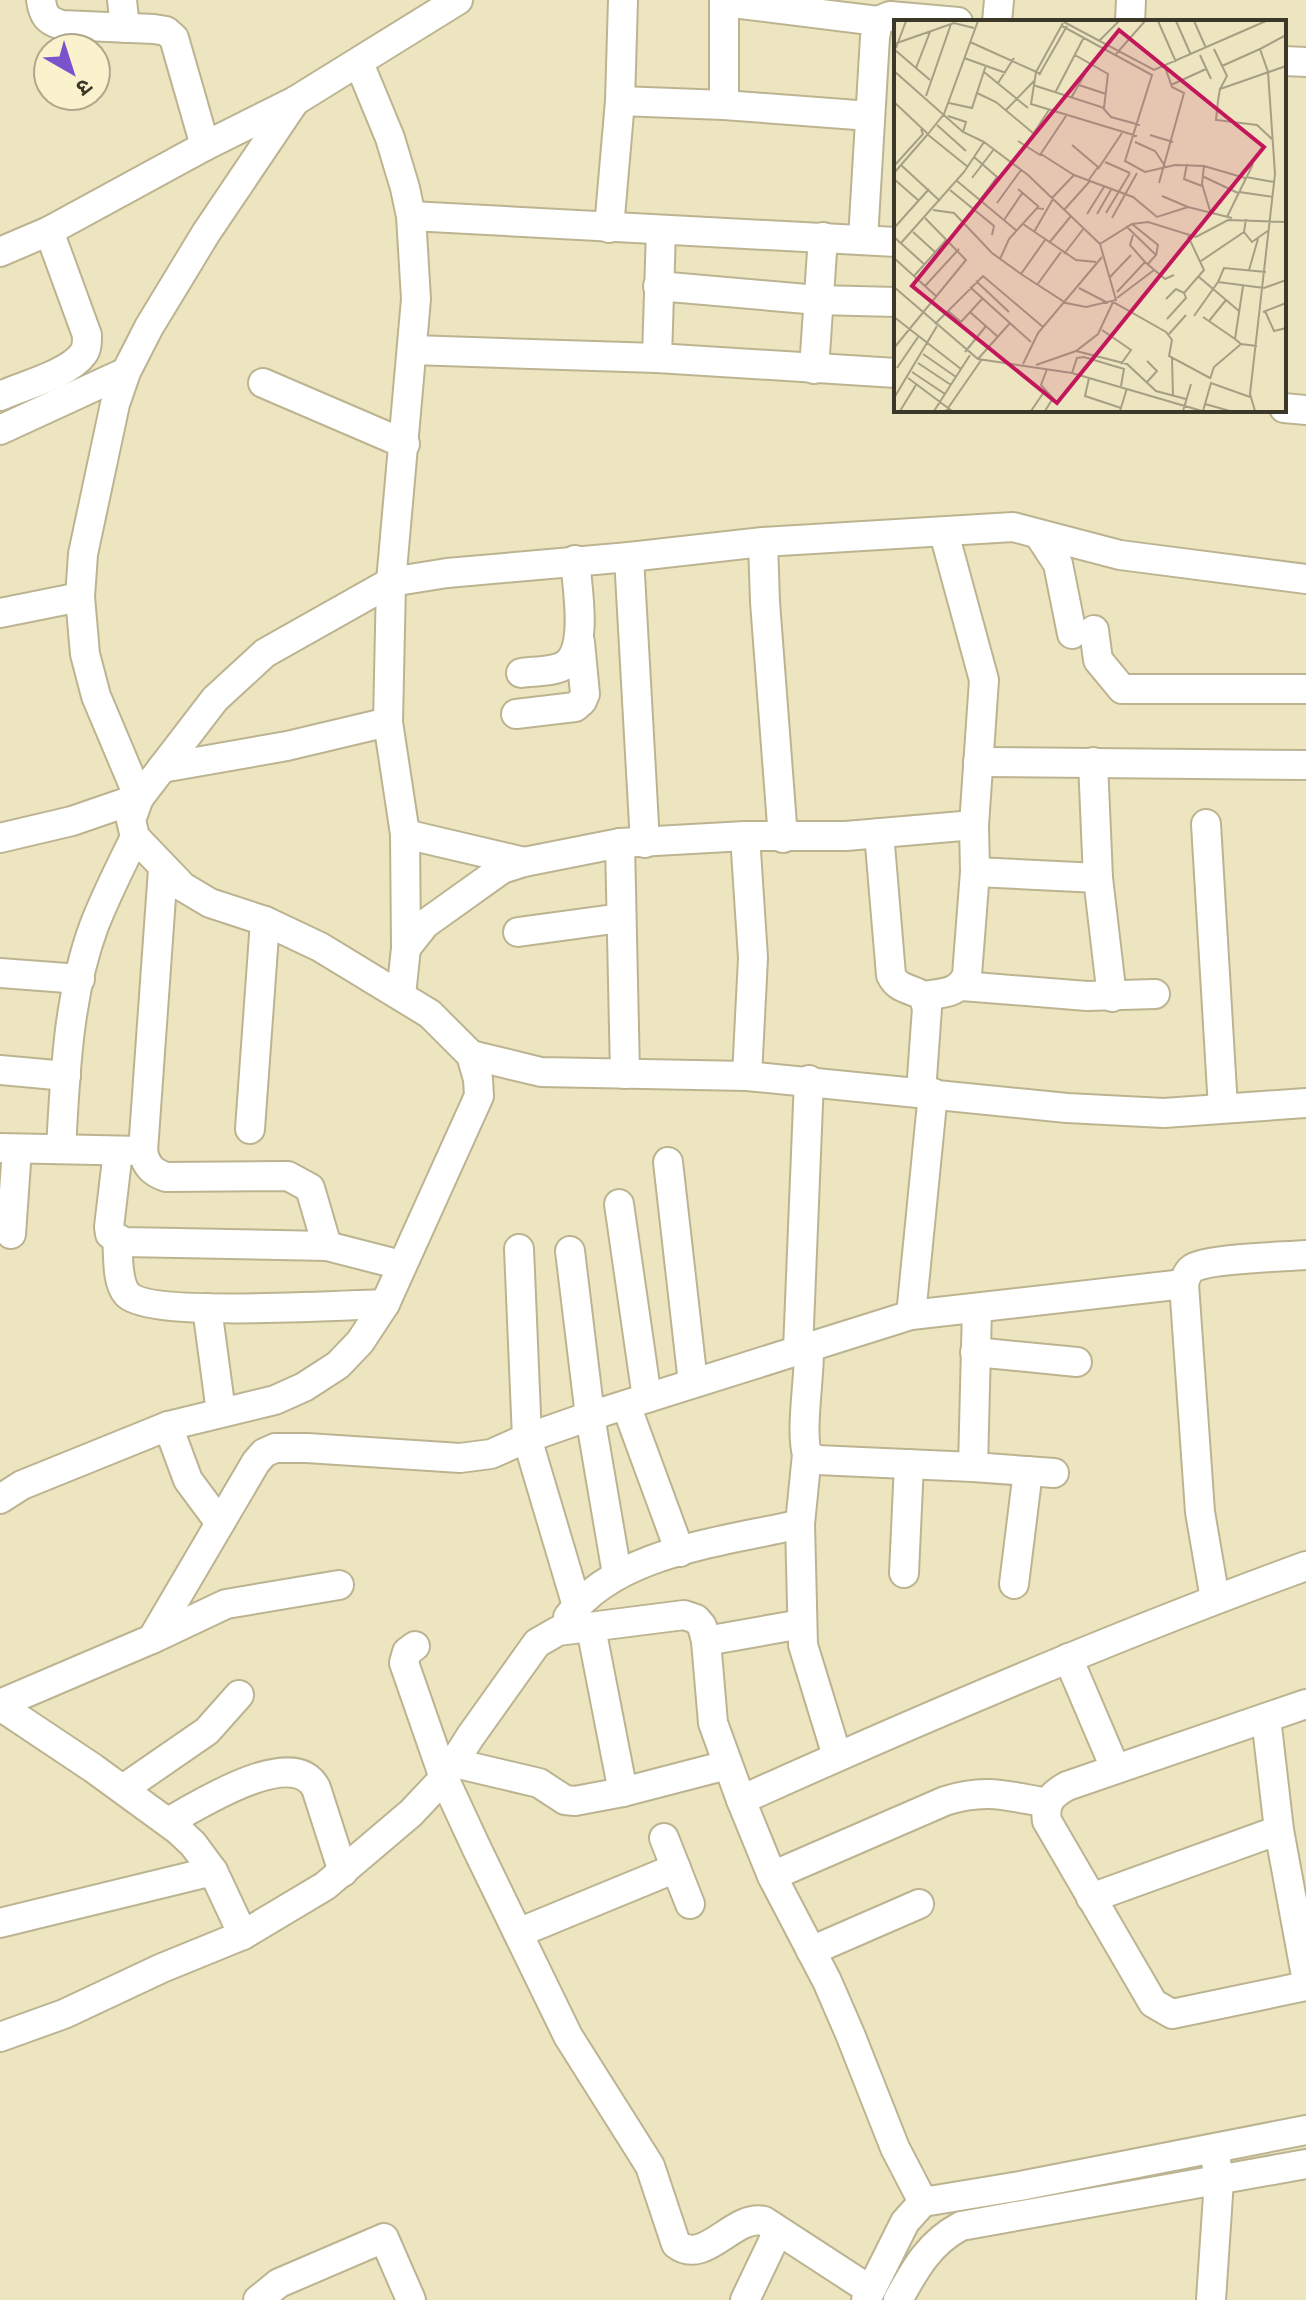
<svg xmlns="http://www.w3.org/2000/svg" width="1306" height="2300" font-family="'Space Grotesk','Noto Sans Devanagari',sans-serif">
<rect width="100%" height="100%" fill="#ede4c0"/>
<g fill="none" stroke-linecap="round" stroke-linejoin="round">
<g stroke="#bcb491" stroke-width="32">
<g id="minor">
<path d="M41,0C43,15 47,21 62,25L154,29L166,31L174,38L205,146"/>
<path d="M122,0L125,28"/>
<path d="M724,0V105"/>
<path d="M724,2L878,21"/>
<path d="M997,22L999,0"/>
<path d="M1130,22L1131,0"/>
<path d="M1284,61L1306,62"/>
<path d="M359,63L390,138L405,188L411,216L416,299L391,582L388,722L405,834L406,948L401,995"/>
<path d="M620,101L724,105L870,116"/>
<path d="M411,216L896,242"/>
<path d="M609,228L620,101L623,0"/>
<path d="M863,239L875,37L878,21L890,16L958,22"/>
<path d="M0,252L49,231L205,146L295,101L458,0"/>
<path d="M658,286L818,300L896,302"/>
<path d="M412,350L657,358L896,373"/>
<path d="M657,358L661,230"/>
<path d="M814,369L823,237"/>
<path d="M263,383L405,444"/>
<path d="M0,396C22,386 69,374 83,354C87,349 87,342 87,335L49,231"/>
<path d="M1284,408L1306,410"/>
<path d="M0,430L126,372"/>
<path d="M1039,535L1058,564L1072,634"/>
<path d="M763,542L765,602L783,838"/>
<path d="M629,557L645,843"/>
<path d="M0,613L80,597"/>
<path d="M1094,630L1098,660L1122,689H1306"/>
<path d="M521,673C534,671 554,672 565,665C589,649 577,587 575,560"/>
<path d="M516,714L575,707L582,701L585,694L580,642"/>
<path d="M978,762L1306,765"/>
<path d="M1093,762L1098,878L1112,997"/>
<path d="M162,768L287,746L388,722"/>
<path d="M1206,824L1223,1108"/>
<path d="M879,833L891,975C898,990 911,988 923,996L927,1008L921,1092"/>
<path d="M405,834L524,862"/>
<path d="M745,836L753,958L747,1076"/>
<path d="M0,838L72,821L139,798L96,696L85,654L80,597L83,554L115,404L126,372L149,327L206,233L295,101"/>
<path d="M620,843L625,1074"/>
<path d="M975,872L1098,878"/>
<path d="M518,932L621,918"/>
<path d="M406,948L425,924L502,869L524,862L620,843L745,836H846L974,825"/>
<path d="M0,973L80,979"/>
<path d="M962,986L1087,996L1155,994"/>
<path d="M923,996C942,993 959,994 967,975L975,872L974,825L984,680L944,533"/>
<path d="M471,1055L541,1072L747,1076L1067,1108L1164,1113L1306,1103"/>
<path d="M0,1070L66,1076"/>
<path d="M250,1129L265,921"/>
<path d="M0,1148L143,1151C146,1166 152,1172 166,1177L288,1176L310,1188L327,1246"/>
<path d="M61,1149C65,1076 68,996 94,926C106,895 121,866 135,837"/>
<path d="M118,1151L109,1227L110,1234L124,1242L327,1246L401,1265"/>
<path d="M143,1151L163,869"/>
<path d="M668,1162L693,1383"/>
<path d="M619,1204L647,1398"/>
<path d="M11,1234L17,1149"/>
<path d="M117,1240C119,1256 116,1281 127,1294C149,1318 345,1305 385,1304"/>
<path d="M519,1249L527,1438L577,1606"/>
<path d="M570,1251L590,1416L617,1574"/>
<path d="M207,1308L221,1412"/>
<path d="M911,1315L933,1093"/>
<path d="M809,1346C810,1376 800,1430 807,1454L817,1460L973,1467L1054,1473"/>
<path d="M798,1350L809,1080"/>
<path d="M975,1352L1077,1362"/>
<path d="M626,1405L680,1552"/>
<path d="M168,1426L188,1480L220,1523"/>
<path d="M807,1454L800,1524L803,1645L837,1756"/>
<path d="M973,1467L977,1308"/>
<path d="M0,1499L22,1485L168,1426L275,1400L304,1387L338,1365L360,1342L385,1304L479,1096L478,1079L471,1055L430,1014L320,947L265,921L210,903L183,887L135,837L131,820L139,798L215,699L265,653L391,582L447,573L629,557L763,542L1013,527L1120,555L1306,579"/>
<path d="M904,1573L909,1464"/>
<path d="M1014,1584L1028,1471"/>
<path d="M1215,1599L1200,1512L1184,1284C1186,1277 1187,1272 1193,1268C1210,1258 1283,1257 1306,1255"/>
<path d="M568,1617C617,1551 724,1542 800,1524"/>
<path d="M591,1628L623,1792"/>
<path d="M152,1639L226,1604L339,1585"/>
<path d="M706,1641L802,1624"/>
<path d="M415,1646L407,1652L404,1663L444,1778L477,1849L568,2036L650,2166L676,2244C705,2267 733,2214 764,2221L870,2290"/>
<path d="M1068,1658L1115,1768"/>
<path d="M0,1704L152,1639L256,1462L264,1453L275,1448H307L460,1458L491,1454L527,1438L590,1416L911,1315L1184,1284"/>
<path d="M1306,1704L1067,1786C1051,1795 1044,1803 1047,1821L1153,2003L1172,2014L1306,1986"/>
<path d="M0,1706L93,1768L178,1830L193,1844L213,1871L243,1935L325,1886L411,1813L444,1778L470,1737L537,1643L558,1631L684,1615L696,1619L702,1626L706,1641L713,1723L741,1800L772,1876L827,1981L850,2034L895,2148L923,2202L1020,2186L1306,2130"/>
<path d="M1266,1718L1279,1830L1306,1976"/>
<path d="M454,1763L539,1783L565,1800L575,1801L623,1792L727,1765"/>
<path d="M123,1789L207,1731L239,1695"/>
<path d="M741,1800C927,1716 1114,1636 1306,1566"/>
<path d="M168,1822C197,1806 293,1744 316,1788L343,1872"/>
<path d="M664,1838L690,1904"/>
<path d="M772,1876L945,1801C986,1788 1007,1796 1048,1803"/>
<path d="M1091,1898L1279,1830"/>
<path d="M0,1923L213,1871"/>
<path d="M518,1933L676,1868"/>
<path d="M811,1951L919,1904"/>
<path d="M0,2037L64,2014L162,1968L243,1935"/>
<path d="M258,2300L279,2283L384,2238L411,2300"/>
<path d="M745,2300L778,2231"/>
<path d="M866,2300L905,2222L923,2202"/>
<path d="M898,2300C915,2269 929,2243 961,2226L1306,2164"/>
<path d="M1211,2300L1219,2180L1216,2161"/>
</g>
</g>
<use href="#minor" stroke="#fff" stroke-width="28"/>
</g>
<g transform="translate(894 20)">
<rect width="392" height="392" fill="#ede4c0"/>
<path fill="none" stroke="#a69f84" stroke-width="2" d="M264,1L282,42M282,1L297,35M300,1L312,28M170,2L260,50L372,1M169,3L142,52L137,84L243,116M168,6L258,55L231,141L251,152L281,145L310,146L308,164L317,194M205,21L225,1M76,22L147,54M0,24L60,3L80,8M2,28L12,1M320,29L333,56L326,69M1,30L36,60M222,34L251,1M306,35L317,59M70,38L112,53M328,46L366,29M22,48L36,12M0,51L69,112L90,122L70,152L7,223M90,52L134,88M145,55L173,6M104,63L120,38M139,65L210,88L214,54L181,35M185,65L212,74M277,65L312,49M83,73L102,82L139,113M161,73L190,17M32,76L57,4M177,78L196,45M0,82L34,114L0,153M55,83L78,88L92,45M209,88L217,97L246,105M112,90L140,61M54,96L72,102L69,112M43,105L72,131M33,114L74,147M34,114L50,94L84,1M256,115L279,122M379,120L363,105L322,100L324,81L326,69L392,46M124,121L146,135L172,96M90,122L134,155L206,224M241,122L261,131L271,146M178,125L204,147L194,161M131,126L155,90M147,134L180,155L239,177L263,197L294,187L338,198M80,137L103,157L86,180M211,142L236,153M293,144L290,159L308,166M7,145L46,181M0,146L29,114L27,109M310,146L351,158M204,149L228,113M308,156L344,173M352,157L380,162M78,158L100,129M0,159L24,180M63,161L123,211M265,163L290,73L278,67L272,50M124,169L145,187M56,170L100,206L98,215M345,172L379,177M268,176L294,187M158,178L180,155M103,183L127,150M39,190L60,193L98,233L127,254L172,283L192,287L222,280L206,224L238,204L254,202L302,217L334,200L392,202M170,190L196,161M212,193L236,153M193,194L210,167M203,194L217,170M333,197L359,144M218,198L243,153M110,200L129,172M129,204L182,240L202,242M238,204L264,225L262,235M232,206L262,235L253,245M0,208L35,169M19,212L41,232M140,212L159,179M350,212L358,222L375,210M239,215L236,225L251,242L271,259L280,255M0,217L30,244M155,223L177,196M170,234L190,208M0,238L42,276M106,239L115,219L143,188L150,189M307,241L350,212L352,199M355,250L364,219M127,254L151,220M20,256L53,219M216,257L237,235M305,257L345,291M82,261L115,292M324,262L330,248L372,252M143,265L167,232M31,266L65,229M0,267L84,339L178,353L308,391M76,267L137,322M185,268L214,283M223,272L251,242M223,278L260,250M272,279L282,269L290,273L310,250L294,216M54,291L67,302L88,279M371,291L380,311L392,308M76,292L103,316M369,292L392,283M300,296L324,262L370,268L392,260M0,297L67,349M309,297L341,319M273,299L292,278L290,273M315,301L332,280M41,304L89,256L149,307M208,310L237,330L227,344M275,314L292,295M347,324L341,319L349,266M0,328L72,240L31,198M182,331L233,344L262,371L292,379M71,332L92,306M29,334L62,357M278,338L279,375M84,339L116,303M24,343L57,365M129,344L144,313L208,237M142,345L182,331L204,314L219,282L272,312L278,320L275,336L316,358M3,348L24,317M18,352L51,374M178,353L183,338L190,337L230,349L227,366M14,358L58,391M195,358L191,376L227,388M316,359L320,347L347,324L363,326M253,362L263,351L253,341M0,378L43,306M311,384L336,391M6,391L22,365M40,391L76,335M52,391L88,339M137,391L152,369M151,391L159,378L147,365L153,349M226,391L233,368M289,391L297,364M309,391L317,363L356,377M361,391L356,374L381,154L374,52L366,29L392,15"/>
<path fill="#c2185b" fill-opacity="0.15" stroke="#c2185b" stroke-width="4" d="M225,10L370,127L163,383L18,266Z"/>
<rect width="392" height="392" fill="none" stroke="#3b382a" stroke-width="4"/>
</g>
<g transform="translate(72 72) rotate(141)"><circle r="38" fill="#faf1cd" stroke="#aea78c" stroke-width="2"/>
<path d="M0-6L14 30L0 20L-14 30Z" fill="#7952cc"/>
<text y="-12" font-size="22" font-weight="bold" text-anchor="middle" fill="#3b382a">उ</text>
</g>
</svg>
